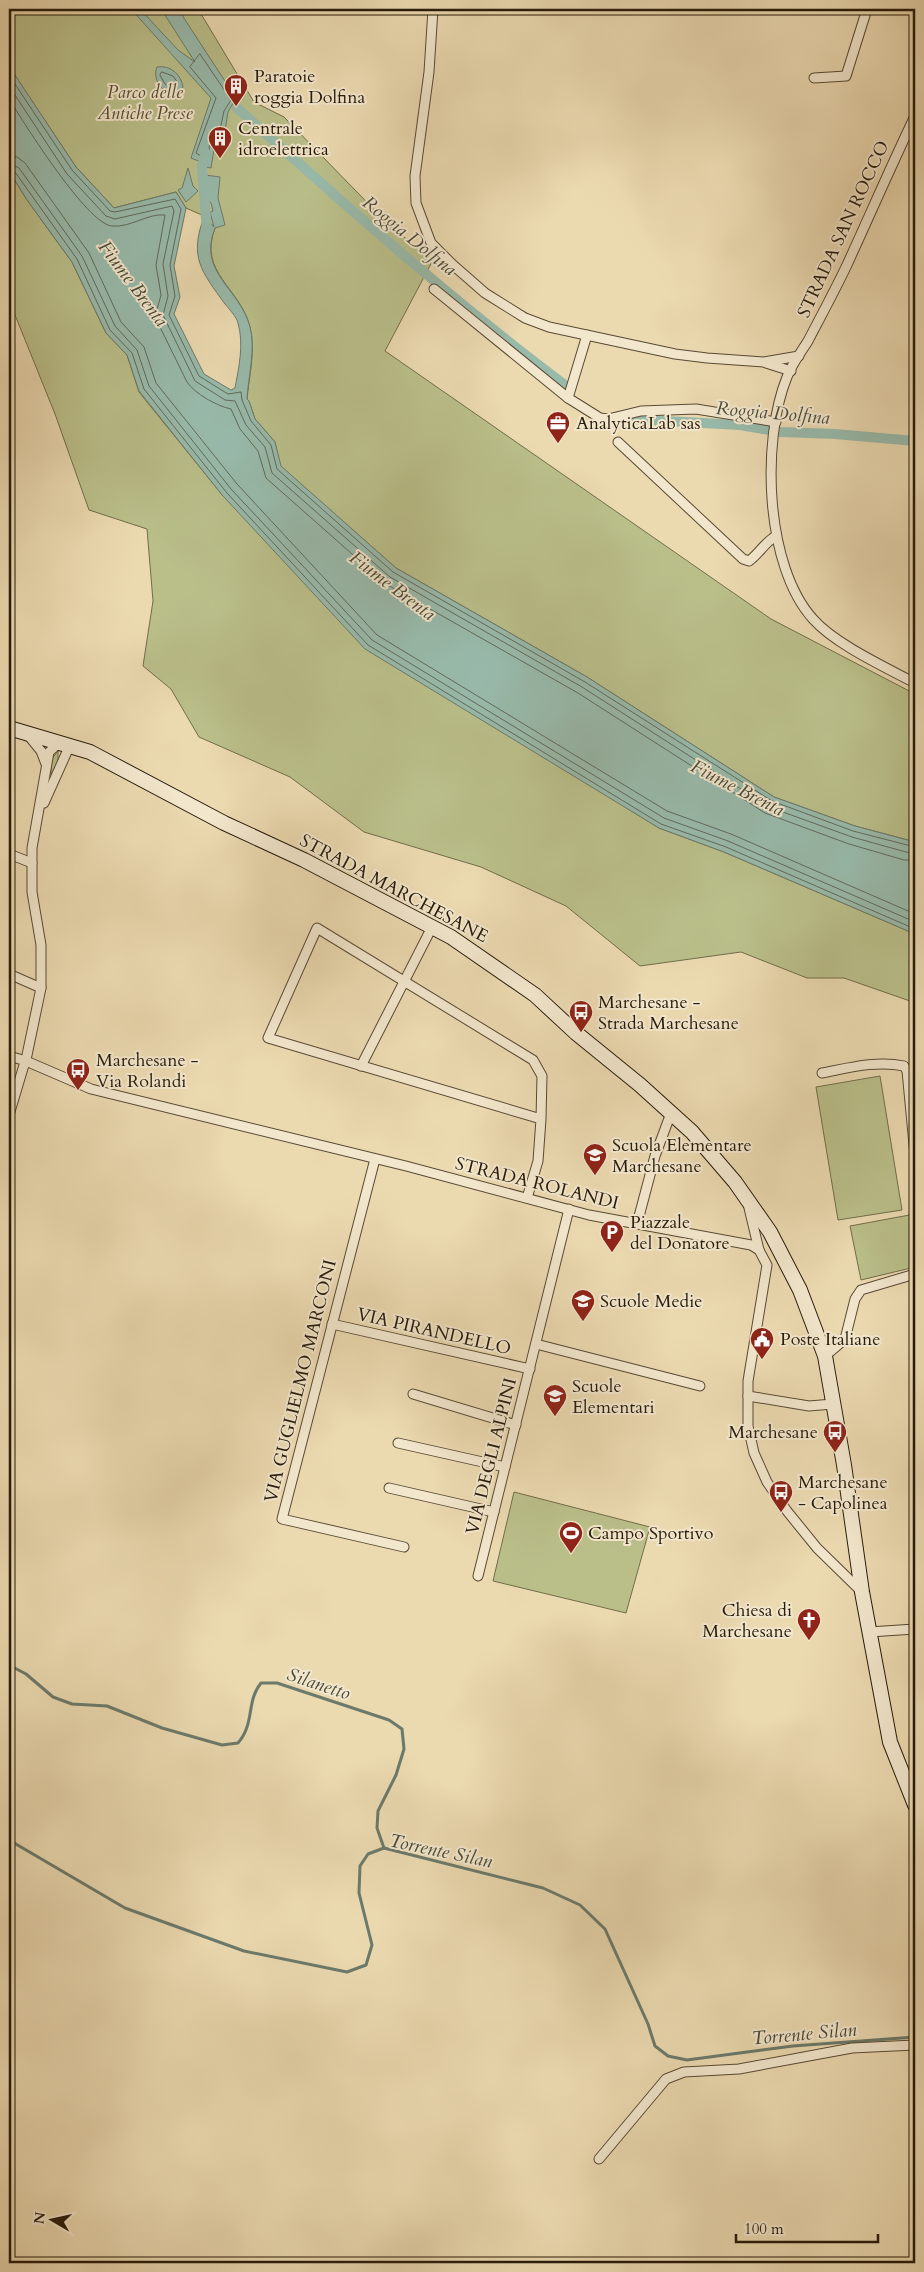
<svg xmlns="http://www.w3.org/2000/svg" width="924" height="2272" font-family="Cardo,serif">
<rect width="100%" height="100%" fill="#ebd9b0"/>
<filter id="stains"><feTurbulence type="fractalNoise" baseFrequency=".004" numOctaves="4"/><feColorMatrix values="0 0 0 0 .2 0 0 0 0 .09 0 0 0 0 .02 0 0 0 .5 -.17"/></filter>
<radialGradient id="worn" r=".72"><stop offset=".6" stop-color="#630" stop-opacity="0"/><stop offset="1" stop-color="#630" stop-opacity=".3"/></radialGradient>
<g fill="#babf8a" stroke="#706d4a">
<path d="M9,9H198L254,102L284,117L390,226L433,260L385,351L771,619L915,694V842L855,826L774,797L587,677L396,568L280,466L275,442L255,419L249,401L247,399C249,377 256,349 250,327C240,287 198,273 215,228L204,216L186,208L176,192L114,208L76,167L9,67Z"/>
<path d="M9,171L27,200L72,262L106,333L127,355L139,392L223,496L527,746L659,828L724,852L915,934V1005L910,1001L844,978H807L741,952L640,966L566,906L481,867L364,832L290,777L199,737L171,689L143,666L153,601L147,529L89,510L55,414L9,300Z"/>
<path d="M58,751V761L51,778V760Z"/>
<path d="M880,1076L902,1210L838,1220L816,1087Z"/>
<path d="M915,1214V1267L861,1280L850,1226Z"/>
<path d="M514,1492L650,1527L626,1613L493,1581Z"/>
</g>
<g fill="#98baab" stroke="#6b7a6b">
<path d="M131,9H140L178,50L195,62L161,9H178L236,98L228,112L224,137H216L211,168L205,167L201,162L191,158L211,98Z"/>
<path d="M9,66L76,167L114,208L176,192L186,208L174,266L180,297L174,314L204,374L231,390L235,388C239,367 244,344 238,323C236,316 229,309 225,304C201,271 189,257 204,217L214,227L210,212L213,211L211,203L201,193L204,190L205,175L220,177L218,198L225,225L215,228C197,273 240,288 250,327C256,349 248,377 247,399L249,401L255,419L275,442L281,466L396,568L587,677L774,797L855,826L915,842V934L724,852L659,828L365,649L223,496L139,391L127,355L106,333L72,262L27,200L9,171Z"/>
<path d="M157,67C170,65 181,74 183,87C172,104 150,83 157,67Z"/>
<path d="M188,168L193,186L198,191L186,202L178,190L182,188Z"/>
</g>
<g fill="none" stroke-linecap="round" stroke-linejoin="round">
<g stroke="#606a5b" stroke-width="1">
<path d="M200,54L231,100L224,111L220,130L211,135L208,157L206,159L196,153L216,98L190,67Z"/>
<path d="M162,72L173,76L178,83L176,88H171L165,84L160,75Z"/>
<path d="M9,75L72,170L110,211L115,212L175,199L181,209L170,265L175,296L169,315L199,376L228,394L241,392L242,400L251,421L271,445L277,469L393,572L585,682L772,801L853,831L915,847"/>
<path d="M9,86L67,174L106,216L115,219L172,206L174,211L163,264L168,296L163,315L195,381L225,400L235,401L246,425L265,447L272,473L390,577L582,687L769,807L852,837L906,852L915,853"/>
<path d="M9,99C24,123 87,224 112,226C130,228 148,213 165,215L156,265L161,295L155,317L187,382C195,394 217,406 231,409L240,429L258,451L266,478L386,584L578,693L765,813L849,844L904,860H915"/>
<path d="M9,156L17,157L25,163L89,253L121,322L144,347L156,383L237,484L377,635L667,811L731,834L915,914"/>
<path d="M9,163L19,168L82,256L115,326L137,350L149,386L231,489L372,640L664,818L728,841L915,922"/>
<path d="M9,170L15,172L77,259L110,330L132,353L144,389L227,493L368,645L661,824L726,847L915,929"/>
</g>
<g stroke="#6b7a6b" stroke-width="3">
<path d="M9,1665L26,1674L53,1697L72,1704L107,1706L162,1728L222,1745L238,1743C255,1724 246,1701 261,1683H277L389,1720L402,1729L404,1749L396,1775L378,1811L377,1828L384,1848"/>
<path d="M9,1840L125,1908L244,1951L347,1972L366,1965L372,1945L359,1893L360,1866L368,1854L384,1848L543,1888L580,1905L605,1929L648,2024L655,2046L668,2056L687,2060L793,2046L915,2037"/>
</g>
<g stroke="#98baab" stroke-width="10">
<path d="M237,108C343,203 450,299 565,385"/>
<path d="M206,153L202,166L207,232"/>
<path d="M628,419L740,425L781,432L835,434L915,441"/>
</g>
<g stroke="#584a34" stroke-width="11">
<g id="street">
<path d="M433,9L429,72L415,176L416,203L431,243L453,265L485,293L525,318L549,327L675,354L707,358L764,362L799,356"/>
<path d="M814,78L846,76L867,9"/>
<path d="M915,116C891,166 869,217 846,267C834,292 821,316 808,341C801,352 792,364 787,377C761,441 765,566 813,619C835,644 885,667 915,683"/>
<path d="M434,289L568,398L600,418L608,419L641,411L696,409L776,422"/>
<path d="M766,363L791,371"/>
<path d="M568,398L587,335"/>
<path d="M618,442L743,559L749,561C759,554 765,542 776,536"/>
<path d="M28,735L41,751L46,764"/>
<path d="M44,803L70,745"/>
<path d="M9,854L32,863"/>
<path d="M9,974L41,988"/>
<path d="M9,1056L26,1061L91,1089L406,1166L589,1215L751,1245L759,1250L767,1265L748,1381V1426L754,1453L767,1482L787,1511L817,1548L862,1592"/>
<path d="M361,1066L432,927"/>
<path d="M822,1073C848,1068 877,1060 904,1066L907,1071L915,1155"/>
<path d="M9,1115L27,1055L41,988V945L32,892V848L49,752L58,744L63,743"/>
<path d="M375,1159L282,1519L404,1547"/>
<path d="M527,1198L538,1161L541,1119L542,1076L533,1060L317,928L268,1038L541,1119"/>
<path d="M749,1208L759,1250"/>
<path d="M637,1224L655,1156L671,1113"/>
<path d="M332,1324L530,1369"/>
<path d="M536,1344L700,1386"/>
<path d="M825,1356L845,1339L855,1299L861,1290L915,1274"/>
<path d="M413,1394L516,1425"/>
<path d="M748,1396L809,1406L833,1404"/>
<path d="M398,1443L505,1467"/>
<path d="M389,1488L494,1512"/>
<path d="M478,1576L569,1209"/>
<path d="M869,1632L915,1629"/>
<path d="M599,2159L666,2079L684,2072L739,2069L852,2048L915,2045"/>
</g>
</g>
<g stroke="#271b0b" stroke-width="16">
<path id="secondary" d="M9,728L90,752L224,823L304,860L451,937L535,995L576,1033L640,1085L692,1132L735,1182L770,1232L800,1290L825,1356L844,1465L862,1592L890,1742L915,1805"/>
</g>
<use href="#street" stroke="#f2e6cc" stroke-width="9"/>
<use href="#secondary" stroke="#f2e6cc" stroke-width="14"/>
</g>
<defs>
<g id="building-pin" transform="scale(1.25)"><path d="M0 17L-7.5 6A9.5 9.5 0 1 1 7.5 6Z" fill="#8f2418" stroke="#f2e6cc"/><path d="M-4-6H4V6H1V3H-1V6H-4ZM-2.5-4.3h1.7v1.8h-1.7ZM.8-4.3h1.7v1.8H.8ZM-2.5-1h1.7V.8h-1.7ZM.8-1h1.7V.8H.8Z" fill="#fff"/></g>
<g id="office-pin" transform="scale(1.25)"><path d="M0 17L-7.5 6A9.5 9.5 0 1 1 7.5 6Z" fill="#8f2418" stroke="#f2e6cc"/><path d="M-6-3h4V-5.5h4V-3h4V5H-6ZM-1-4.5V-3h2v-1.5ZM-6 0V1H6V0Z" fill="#fff"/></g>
<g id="bus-pin" transform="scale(1.25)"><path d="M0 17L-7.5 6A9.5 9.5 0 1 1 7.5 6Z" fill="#8f2418" stroke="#f2e6cc"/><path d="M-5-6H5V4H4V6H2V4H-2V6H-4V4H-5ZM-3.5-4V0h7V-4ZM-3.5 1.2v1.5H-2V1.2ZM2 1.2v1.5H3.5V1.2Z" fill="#fff"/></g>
<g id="school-pin" transform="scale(1.25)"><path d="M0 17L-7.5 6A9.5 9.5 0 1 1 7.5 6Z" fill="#8f2418" stroke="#f2e6cc"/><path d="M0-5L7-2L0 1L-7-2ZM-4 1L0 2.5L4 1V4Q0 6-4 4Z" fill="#fff"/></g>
<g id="parking-pin" transform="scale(1.25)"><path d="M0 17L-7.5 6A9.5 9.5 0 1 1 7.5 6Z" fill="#8f2418" stroke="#f2e6cc"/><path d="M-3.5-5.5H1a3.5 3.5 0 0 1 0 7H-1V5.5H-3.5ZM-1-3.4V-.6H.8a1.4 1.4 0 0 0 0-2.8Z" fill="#fff"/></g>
<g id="civic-pin" transform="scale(1.25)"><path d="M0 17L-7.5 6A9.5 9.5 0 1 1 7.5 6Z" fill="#8f2418" stroke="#f2e6cc"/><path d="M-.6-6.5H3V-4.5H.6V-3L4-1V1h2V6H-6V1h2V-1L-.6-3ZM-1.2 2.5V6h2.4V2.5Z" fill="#fff"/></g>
<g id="stadium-pin" transform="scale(1.25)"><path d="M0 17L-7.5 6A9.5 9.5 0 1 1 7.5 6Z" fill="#8f2418" stroke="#f2e6cc"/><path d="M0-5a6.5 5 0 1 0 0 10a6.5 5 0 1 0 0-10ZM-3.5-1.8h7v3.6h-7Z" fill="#fff"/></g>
<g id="church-pin" transform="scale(1.25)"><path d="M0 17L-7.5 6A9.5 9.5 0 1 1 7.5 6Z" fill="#8f2418" stroke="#f2e6cc"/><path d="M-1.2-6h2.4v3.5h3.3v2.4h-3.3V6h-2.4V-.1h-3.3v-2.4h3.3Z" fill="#fff"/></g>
</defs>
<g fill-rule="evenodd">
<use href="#building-pin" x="236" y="86"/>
<use href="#building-pin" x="220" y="138"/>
<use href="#office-pin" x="558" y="423"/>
<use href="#bus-pin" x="581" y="1012"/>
<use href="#bus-pin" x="78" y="1070"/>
<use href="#school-pin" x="595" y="1155"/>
<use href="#parking-pin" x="612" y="1232"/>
<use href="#school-pin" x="583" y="1301"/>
<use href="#civic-pin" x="762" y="1339"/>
<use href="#school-pin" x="555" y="1396"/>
<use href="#bus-pin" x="835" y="1432"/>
<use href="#bus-pin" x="781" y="1492"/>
<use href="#stadium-pin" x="571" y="1533"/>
<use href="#church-pin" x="809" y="1620"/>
</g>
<g text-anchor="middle" stroke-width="4" stroke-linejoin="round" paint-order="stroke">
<g font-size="18" fill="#271b0b" stroke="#f2e6cc" text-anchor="start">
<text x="254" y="82">Paratoie<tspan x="254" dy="21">roggia Dolfina</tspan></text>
<text x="238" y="134">Centrale<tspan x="238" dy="21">idroelettrica</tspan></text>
<text x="576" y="429">AnalyticaLab sas</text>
<text x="598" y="1008">Marchesane -<tspan x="598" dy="21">Strada Marchesane</tspan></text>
<text x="96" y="1066">Marchesane -<tspan x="96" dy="21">Via Rolandi</tspan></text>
<text x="612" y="1151">Scuola Elementare<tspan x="612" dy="21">Marchesane</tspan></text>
<text x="630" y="1228">Piazzale<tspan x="630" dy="21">del Donatore</tspan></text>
<text x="600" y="1307">Scuole Medie</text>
<text x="780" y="1345">Poste Italiane</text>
<text x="572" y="1392">Scuole<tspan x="572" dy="21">Elementari</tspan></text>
<text x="818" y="1438" text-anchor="end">Marchesane</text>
<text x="798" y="1488">Marchesane<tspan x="798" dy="21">- Capolinea</tspan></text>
<text x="588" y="1539">Campo Sportivo</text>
<text x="792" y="1616" text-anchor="end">Chiesa di<tspan x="792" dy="21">Marchesane</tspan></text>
</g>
<g font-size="18" font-style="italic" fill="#534c31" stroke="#f2e6cc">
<text x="145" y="98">Parco delle<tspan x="145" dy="21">Antiche Prese</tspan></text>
</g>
<g font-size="18" fill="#271b0b" stroke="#f2e6cc">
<text transform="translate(843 229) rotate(-65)" y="6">STRADA SAN ROCCO</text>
<text transform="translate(394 888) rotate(28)" y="6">STRADA MARCHESANE</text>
<text transform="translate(537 1183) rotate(14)" y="6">STRADA ROLANDI</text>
<text transform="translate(434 1331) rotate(13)" y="6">VIA PIRANDELLO</text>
<text transform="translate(300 1381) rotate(-76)" y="6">VIA GUGLIELMO MARCONI</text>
<text transform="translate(491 1456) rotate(-76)" y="6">VIA DEGLI ALPINI</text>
</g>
<g font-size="19" font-style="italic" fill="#494b3b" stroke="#f2e6cc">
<text transform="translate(410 235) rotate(39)" y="7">Roggia Dolfina</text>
<text transform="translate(134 283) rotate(53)" y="7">Fiume Brenta</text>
<text transform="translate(773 412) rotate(5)" y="7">Roggia Dolfina</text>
<text transform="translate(393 585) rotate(37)" y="7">Fiume Brenta</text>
<text transform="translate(738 787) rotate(27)" y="7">Fiume Brenta</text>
<text transform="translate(319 1683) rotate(18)" y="7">Silanetto</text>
<text transform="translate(441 1850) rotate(12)" y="7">Torrente Silan</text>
<text transform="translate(804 2033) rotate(-5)" y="7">Torrente Silan</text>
</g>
</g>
<rect width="924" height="2272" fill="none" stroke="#ebd9b0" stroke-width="30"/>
<rect x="10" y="10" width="904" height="2252" fill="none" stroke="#271b0b" stroke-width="2.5"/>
<rect x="15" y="15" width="894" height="2242" fill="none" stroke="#271b0b"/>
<g transform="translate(52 2220) rotate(279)" stroke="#f2e6cc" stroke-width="4" paint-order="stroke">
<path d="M0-4L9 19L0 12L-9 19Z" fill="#271b0b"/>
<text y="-8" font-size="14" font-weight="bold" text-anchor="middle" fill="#271b0b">N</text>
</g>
<path d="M736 2234v8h142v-8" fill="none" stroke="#271b0b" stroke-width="2.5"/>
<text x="744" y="2234" font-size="15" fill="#271b0b" stroke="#f2e6cc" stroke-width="4" paint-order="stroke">100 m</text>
<rect width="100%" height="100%" filter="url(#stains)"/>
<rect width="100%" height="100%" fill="url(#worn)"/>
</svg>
